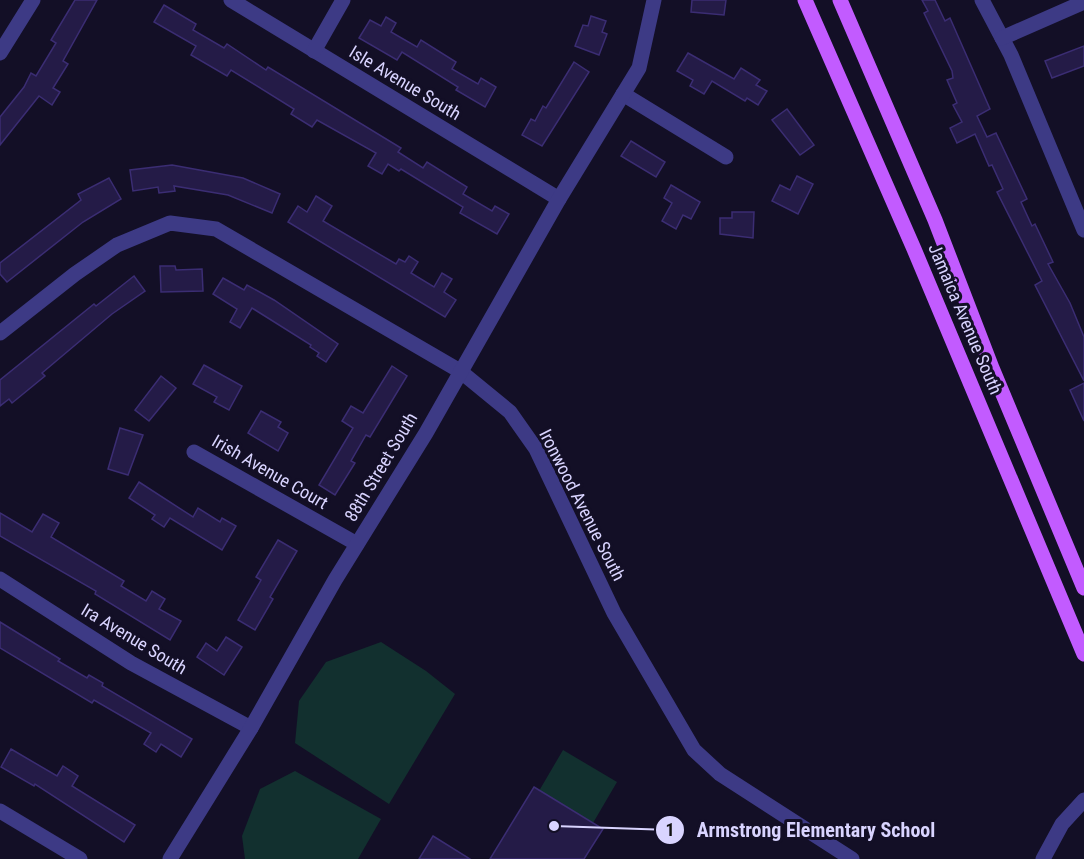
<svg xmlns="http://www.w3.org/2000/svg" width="1084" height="859" font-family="'Roboto Condensed',sans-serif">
<rect width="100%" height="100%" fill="#130f26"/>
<g fill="#12302f">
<path d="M381,642L426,671L455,694L389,804L295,743L299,701L326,662Z"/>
<path d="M563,750L617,782L593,823L539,791Z"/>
<path d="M295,771L381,819L358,859H245L242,836L260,789Z"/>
</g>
<g fill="#241b47" stroke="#3b2d73" stroke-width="1.5">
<path d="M75,0H97L63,61L68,64L53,88L60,92L52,105L39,96L0,145V117L24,87L31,73L36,76L56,43L51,40Z"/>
<path d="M692,0H726L724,15L691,12Z"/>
<path d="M922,0H935L945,21L950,18L990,109L977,116L987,137L996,133L1027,199L1021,202L1032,226L1035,224L1053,262L1048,264L1070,303L1084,337V381L1035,285L1042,281L997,192L1003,189L992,165L989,166L975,134L957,143L950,128L962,122L953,105L957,103L947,80L953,78L952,71L924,13L928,11Z"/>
<path d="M164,5L196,24L193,30L224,48L227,44L266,70L268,67L401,148L398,152L423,168L427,162L467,187L463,194L492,211L495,206L509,214L497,234L460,213L463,207L401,169L399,171L388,164L382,174L368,166L376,153L317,120L312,127L291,114L294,109L231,70L227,76L191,55L196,46L154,22Z"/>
<path d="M591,16L606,21L602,32L607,34L599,55L575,46L583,25L588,26Z"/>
<path d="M386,17L396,23L391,32L417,47L421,40L456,62L452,69L478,84L481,78L496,87L485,107L456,90L458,87L402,52L397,60L359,38L370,20L381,26Z"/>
<path d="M1084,46V66L1052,78L1045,61Z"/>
<path d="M688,53L734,79L741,68L760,80L756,85L767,91L758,105L747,98L745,101L712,81L704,94L690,86L693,80L677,71Z"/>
<path d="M574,62L589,72L542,146L522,135L531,119L535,121L543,106L546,108Z"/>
<path d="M787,109L814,145L800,155L772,120Z"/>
<path d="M631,141L665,162L656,177L621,156Z"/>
<path d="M172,165L243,178L280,194L272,213L228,195L174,186L175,191L159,193L158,187L133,191L130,170Z"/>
<path d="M797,176L813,184L798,214L772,201L780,185L790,190Z"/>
<path d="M109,178L121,199L83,222L7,282L0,274V263L81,200L78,194Z"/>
<path d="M671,185L700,202L691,219L683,215L676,229L662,221L672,203L664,198Z"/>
<path d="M316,196L332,206L323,221L396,264L399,259L405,262L409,256L418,262L411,273L434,287L442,273L452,279L444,292L456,300L445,317L288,222L298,206L307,212Z"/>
<path d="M732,212H754L753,238L720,234V218H732Z"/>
<path d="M160,266H175L176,270L202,269L203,291L161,292Z"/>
<path d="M134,276L145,291L112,314L42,373L45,376L12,403L9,399L0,406V380L94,304L96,306Z"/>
<path d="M223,278L244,290L247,285L274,300L338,344L326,362L317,356L319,353L310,347L311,345L252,308L240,328L230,322L237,309L213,294Z"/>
<path d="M204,365L242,386L229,410L214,402L217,397L193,384Z"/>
<path d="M392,366L407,376L370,437L366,435L351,461L355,463L335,495L319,485L353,428L342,421L351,406L363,413Z"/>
<path d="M161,376L176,388L149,421L135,410Z"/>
<path d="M1084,383V421L1070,390Z"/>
<path d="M261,411L281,422L278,427L288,433L278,451L248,433Z"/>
<path d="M120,428L143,435L128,475L108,469Z"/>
<path d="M139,482L193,517L198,508L220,522L222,518L236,526L222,550L170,518L164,527L152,519L155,515L129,498Z"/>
<path d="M0,513L32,532L43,514L59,523L51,537L124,581L121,586L146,601L152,591L165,599L159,609L181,621L170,640L95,594L96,591L0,536Z"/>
<path d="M278,540L297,551L270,597L273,599L255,630L238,620L261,580L256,577Z"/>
<path d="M0,622L60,659L58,661L87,678L89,675L103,683L102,686L192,739L181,757L161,744L156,752L144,744L151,733L94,700L92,703L0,648Z"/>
<path d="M226,637L242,647L224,675L197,657L206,643L217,651Z"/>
<path d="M11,749L57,776L63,766L78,776L72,786L135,825L124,842L35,784L34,786L1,767Z"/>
<path d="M534,787L603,829L584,859H490Z"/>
<path d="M433,836L470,859H419Z"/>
</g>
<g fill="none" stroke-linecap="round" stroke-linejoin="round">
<g stroke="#3d3a85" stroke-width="15">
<path d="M231,0L559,199"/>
<path d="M982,0L1011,55L1084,230"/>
<path d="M1002,38L1084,2"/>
<path d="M314,51L343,0"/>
<path d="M0,53L33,0"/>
<path d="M623,94L726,157"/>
<path d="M0,333L75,274L117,245L170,223L216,229L460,371L510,412L536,449L614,613L694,750L720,774L852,859"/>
<path d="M194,452L357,544"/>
<path d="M0,579L131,663L251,728"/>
<path d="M0,811L80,859"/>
<path d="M170,859L251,728L335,580L426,433L559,199L639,68L654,0"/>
<path d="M1043,859L1062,824L1084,800"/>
</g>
<g stroke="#c25bff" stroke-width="15">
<path d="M805,0L914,249L1084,654"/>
<path d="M840,0L935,220L992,368L1084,588"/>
</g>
</g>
<g text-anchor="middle" stroke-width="6" stroke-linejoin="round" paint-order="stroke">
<g font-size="18" fill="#d9d4ff" stroke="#130f26">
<text transform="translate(405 83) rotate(31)" y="6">Isle Avenue South</text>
<text transform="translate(965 319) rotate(67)" y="6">Jamaica Avenue South</text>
<text transform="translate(381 467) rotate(-59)" y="6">88th Street South</text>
<text transform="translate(270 472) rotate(30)" y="6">Irish Avenue Court</text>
<text transform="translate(582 505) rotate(63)" y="6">Ironwood Avenue South</text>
<text transform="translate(134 639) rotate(31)" y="6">Ira Avenue South</text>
</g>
</g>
<path fill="none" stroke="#d9d4ff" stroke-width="2" d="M554 826L670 830"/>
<g fill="#d9d4ff" stroke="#130f26" stroke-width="2">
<circle cx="554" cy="826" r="6"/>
<circle cx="670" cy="830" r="15"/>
</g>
<g font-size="18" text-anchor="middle" font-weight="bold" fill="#111">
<text x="670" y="836">1</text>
</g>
<g font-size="20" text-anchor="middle" font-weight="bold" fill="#d9d4ff" stroke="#130f26" stroke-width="6" stroke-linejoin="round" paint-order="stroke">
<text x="816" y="837">Armstrong Elementary School</text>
</g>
</svg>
